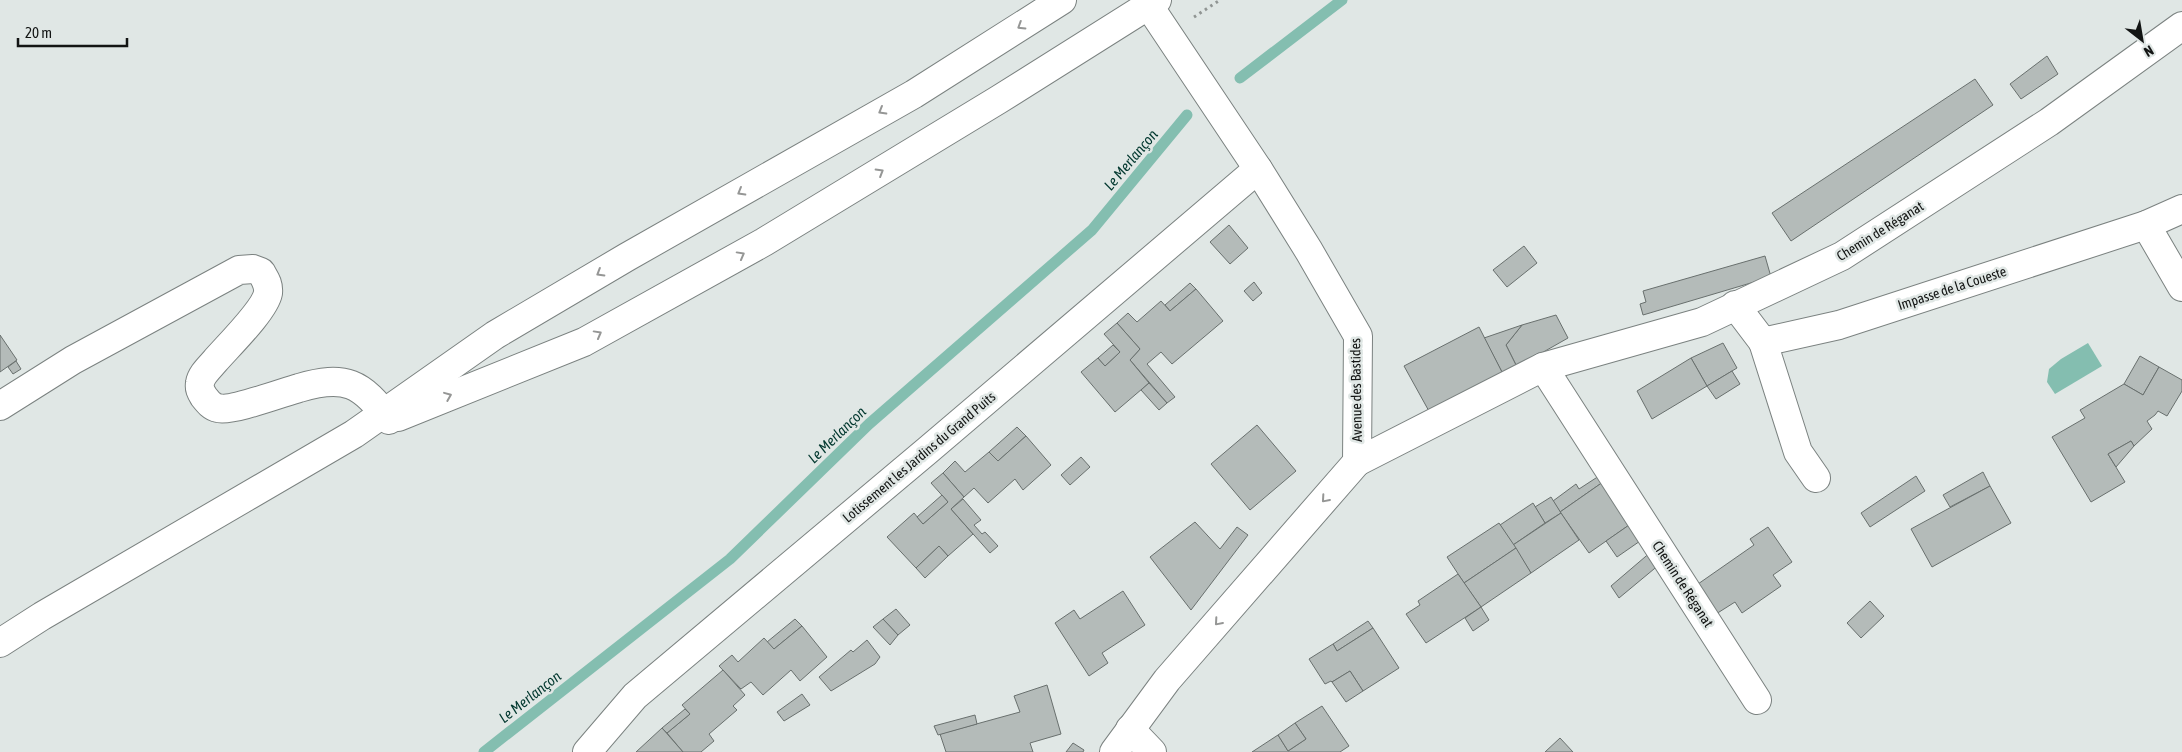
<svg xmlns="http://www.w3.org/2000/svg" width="2182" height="752" font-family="'Asap Condensed',sans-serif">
<rect width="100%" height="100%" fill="#e0e7e5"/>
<path fill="#84beb0" d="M2088,343L2102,366L2055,394L2047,382L2049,369L2061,359Z"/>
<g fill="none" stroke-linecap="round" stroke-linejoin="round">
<g stroke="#84beb0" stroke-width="11">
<path d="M1240,78L1342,0"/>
<path d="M484,752L730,559L869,424L1092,230L1187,115"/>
</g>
</g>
<g fill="#b4bbb9" stroke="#69706e">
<path d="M2047,56L2058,74L2021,99L2010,84Z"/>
<path d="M1975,79L1993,105L1791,241L1772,213Z"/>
<path d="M1229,225L1248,248L1230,264L1210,242Z"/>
<path d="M1524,246L1537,263L1507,287L1493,270Z"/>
<path d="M1765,256L1771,277L1643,315L1640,304L1646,302L1643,291Z"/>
<path d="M1254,282L1262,293L1253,301L1244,291Z"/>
<path d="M1190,283L1196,289L1170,311L1165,305Z"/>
<path d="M1196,289L1223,321L1172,364L1161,352L1147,364L1175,397L1167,403L1130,360L1140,349L1117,323L1128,313L1137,322L1161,301L1170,311Z"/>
<path d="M1556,315L1568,338L1517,367L1506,345L1522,325Z"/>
<path d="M1117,323L1140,349L1130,360L1149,383L1115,412L1081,372L1098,358L1105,366L1120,352L1104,334Z"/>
<path d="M1522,325L1506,345L1517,367L1503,374L1484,338Z"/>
<path d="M1479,327L1503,374L1430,413L1404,366Z"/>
<path d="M0,335L17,360L0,372Z"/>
<path d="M1723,343L1737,368L1707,386L1691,358Z"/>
<path d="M1113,345L1120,352L1105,366L1098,358Z"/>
<path d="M2140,356L2159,367L2143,395L2124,384Z"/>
<path d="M1691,358L1707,386L1652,419L1637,391Z"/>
<path d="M16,361L21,369L13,374L8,367Z"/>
<path d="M2159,367L2182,380V391L2167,416L2158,411L2155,415L2147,421L2152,429L2134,446L2131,441L2108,454L2125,482L2091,502L2052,437L2085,418L2080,410L2124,384L2143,395Z"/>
<path d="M1732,371L1740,384L1716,399L1707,386Z"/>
<path d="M1149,383L1167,403L1159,410L1141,390Z"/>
<path d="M1257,425L1296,471L1250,510L1211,464Z"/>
<path d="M1017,427L1026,436L998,461L989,452Z"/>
<path d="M1026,436L1051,465L1023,490L1015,479L988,503L974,488L964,497L943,473L955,461L965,472L989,452L998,461Z"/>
<path d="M2131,441L2134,446L2116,467L2108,454Z"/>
<path d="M1081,457L1090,467L1070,485L1061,475Z"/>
<path d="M1983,472L1990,486L1950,507L1943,495Z"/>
<path d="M943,473L964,497L951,509L973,534L948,556L939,546L916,568L887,537L914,513L923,524L948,502L931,483Z"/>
<path d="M1599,476L1603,482L1560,512L1553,501L1576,484L1579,489Z"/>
<path d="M1916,476L1925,491L1870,527L1861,513Z"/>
<path d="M1603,482L1632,523L1589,553L1560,512Z"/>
<path d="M1990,486L2011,523L1932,567L1911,529Z"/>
<path d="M942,495L948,502L923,524L917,517Z"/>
<path d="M1551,497L1561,513L1545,523L1535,507Z"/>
<path d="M963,499L981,520L974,525L982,534L985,532L998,546L990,553L951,509Z"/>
<path d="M1533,503L1545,523L1513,545L1500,525Z"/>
<path d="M1561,513L1579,540L1531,573L1513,545Z"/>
<path d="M1195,522L1220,549L1237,527L1248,535L1191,610L1150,557Z"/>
<path d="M1499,523L1516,548L1464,583L1447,557Z"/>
<path d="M1632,523L1643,539L1617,557L1606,541Z"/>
<path d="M1768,527L1792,562L1773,575L1781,586L1742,613L1735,602L1716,614L1698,584L1754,545L1750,539Z"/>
<path d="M939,546L948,556L925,578L916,568Z"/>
<path d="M1516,548L1531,573L1481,607L1464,583Z"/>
<path d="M1652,551L1660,564L1619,598L1611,586Z"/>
<path d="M1458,574L1481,607L1426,643L1406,614L1420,605L1418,601Z"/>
<path d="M1123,591L1145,625L1102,653L1108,663L1089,676L1055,623L1074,610L1080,619Z"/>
<path d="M1870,601L1884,616L1861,638L1847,623Z"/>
<path d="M1481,607L1489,620L1473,631L1465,618Z"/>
<path d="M896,609L910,625L898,635L883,619Z"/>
<path d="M795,619L802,626L774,649L767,642Z"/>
<path d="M883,619L898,635L890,645L873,627Z"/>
<path d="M1368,621L1373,628L1337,651L1333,644Z"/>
<path d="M802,626L827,657L800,681L791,670L763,695L751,682L741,689L719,666L732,655L738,662L764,638L774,649Z"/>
<path d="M1373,628L1399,668L1363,691L1350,671L1332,682L1331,681L1325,684L1309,659L1333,644L1337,651Z"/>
<path d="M867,640L880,657L875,664L831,691L819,677L851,650L853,652Z"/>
<path d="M723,670L745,695L733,706L737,710L709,734L714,741L701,752H683L667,733L690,714L682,705Z"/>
<path d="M1350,671L1363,691L1346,702L1332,682Z"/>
<path d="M1047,685L1061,734L1030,743L1033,752H946L940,734L1020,712L1014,696Z"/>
<path d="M802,694L810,705L784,721L777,712Z"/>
<path d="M1322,706L1349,746L1340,752H1252L1278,735L1288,751L1306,739L1295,723Z"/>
<path d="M685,709L690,714L667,733L662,728Z"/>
<path d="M975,715L977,724L938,735L934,726Z"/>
<path d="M1295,723L1306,739L1288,751L1278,735Z"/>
<path d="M662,728L683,752H636Z"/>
<path d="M1560,738L1573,752H1545Z"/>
<path d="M1073,743L1084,750L1083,752H1066Z"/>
</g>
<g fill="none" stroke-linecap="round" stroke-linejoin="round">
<g stroke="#7b8280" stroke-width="30">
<g id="minor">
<path d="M2146,225L2182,287"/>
<path d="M1735,305L1763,342L1839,325L2146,225L2182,209"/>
<path d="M1763,342L1798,452L1816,478"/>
<path d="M1543,367L1757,700"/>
<path d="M0,406L73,360L239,270L253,269L261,272C265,279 269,284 268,293C265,310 227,347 215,361C210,367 201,375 200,383C199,389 201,392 204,397C208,402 212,407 218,408C231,412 284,392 299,388C345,374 362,383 389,420"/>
<path d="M1357,462L1543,367L1702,322L1842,256L2049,122L2182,26"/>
<path d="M1130,729L1152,752"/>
<path d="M587,752L635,696L928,450L1258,169"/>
<path d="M1114,752L1167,680L1357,462L1358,336L1309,251L1258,169L1145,0"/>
</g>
</g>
<g stroke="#7b8280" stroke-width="30">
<g id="major">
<path d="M398,417L584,342L764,242L998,100L1157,0"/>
<path d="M0,643L42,616L354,434L495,335L627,257L914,94L1062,0"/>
</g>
</g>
<path stroke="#909593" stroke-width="3" stroke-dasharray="2.5 4" stroke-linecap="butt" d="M1194,17L1220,0"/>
<use href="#minor" stroke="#fff" stroke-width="28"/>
<use href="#major" stroke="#fff" stroke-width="28"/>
</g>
<defs><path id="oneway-chevron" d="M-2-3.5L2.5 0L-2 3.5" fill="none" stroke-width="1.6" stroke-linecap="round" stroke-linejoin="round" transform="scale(1.25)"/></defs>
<g stroke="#959695">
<use href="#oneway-chevron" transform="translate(1021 26) rotate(148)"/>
<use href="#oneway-chevron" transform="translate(882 111) rotate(150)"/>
<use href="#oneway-chevron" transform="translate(880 172) rotate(-31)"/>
<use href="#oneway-chevron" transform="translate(741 192) rotate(150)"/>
<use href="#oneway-chevron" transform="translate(741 255) rotate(-29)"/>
<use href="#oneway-chevron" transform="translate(600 273) rotate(149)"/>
<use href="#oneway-chevron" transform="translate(598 334) rotate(-29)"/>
<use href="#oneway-chevron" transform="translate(448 396) rotate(-22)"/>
<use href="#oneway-chevron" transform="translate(1325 499) rotate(131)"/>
<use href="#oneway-chevron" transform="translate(1218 622) rotate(131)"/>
</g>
<g text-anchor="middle" stroke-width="5" stroke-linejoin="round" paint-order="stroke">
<g font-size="14" fill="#131514" stroke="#e0e7e5">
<text transform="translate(1880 231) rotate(-32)" y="5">Chemin de Réganat</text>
<text transform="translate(1952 288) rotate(-18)" y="5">Impasse de la Coueste</text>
<text transform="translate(1356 390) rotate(-91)" y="5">Avenue des Bastides</text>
<text transform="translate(919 457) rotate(-40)" y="5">Lotissement les Jardins du Grand Puits</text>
<text transform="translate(1683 584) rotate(57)" y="5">Chemin de Réganat</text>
</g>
<g font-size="15" font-style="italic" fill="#00372e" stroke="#e0e7e5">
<text transform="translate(1131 160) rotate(-50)" y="5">Le Merlançon</text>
<text transform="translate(837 435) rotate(-44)" y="5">Le Merlançon</text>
<text transform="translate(530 697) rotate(-38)" y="5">Le Merlançon</text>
</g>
</g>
<g transform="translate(2142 40) rotate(149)" stroke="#e0e7e5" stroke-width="4" paint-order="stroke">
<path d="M0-4L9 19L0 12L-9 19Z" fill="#131514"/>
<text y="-8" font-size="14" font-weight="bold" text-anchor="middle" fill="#131514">N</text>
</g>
<path d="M18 38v8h109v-8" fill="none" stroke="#131514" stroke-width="2.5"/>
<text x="25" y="38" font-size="15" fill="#131514" stroke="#e0e7e5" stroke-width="4" paint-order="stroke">20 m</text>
</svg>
